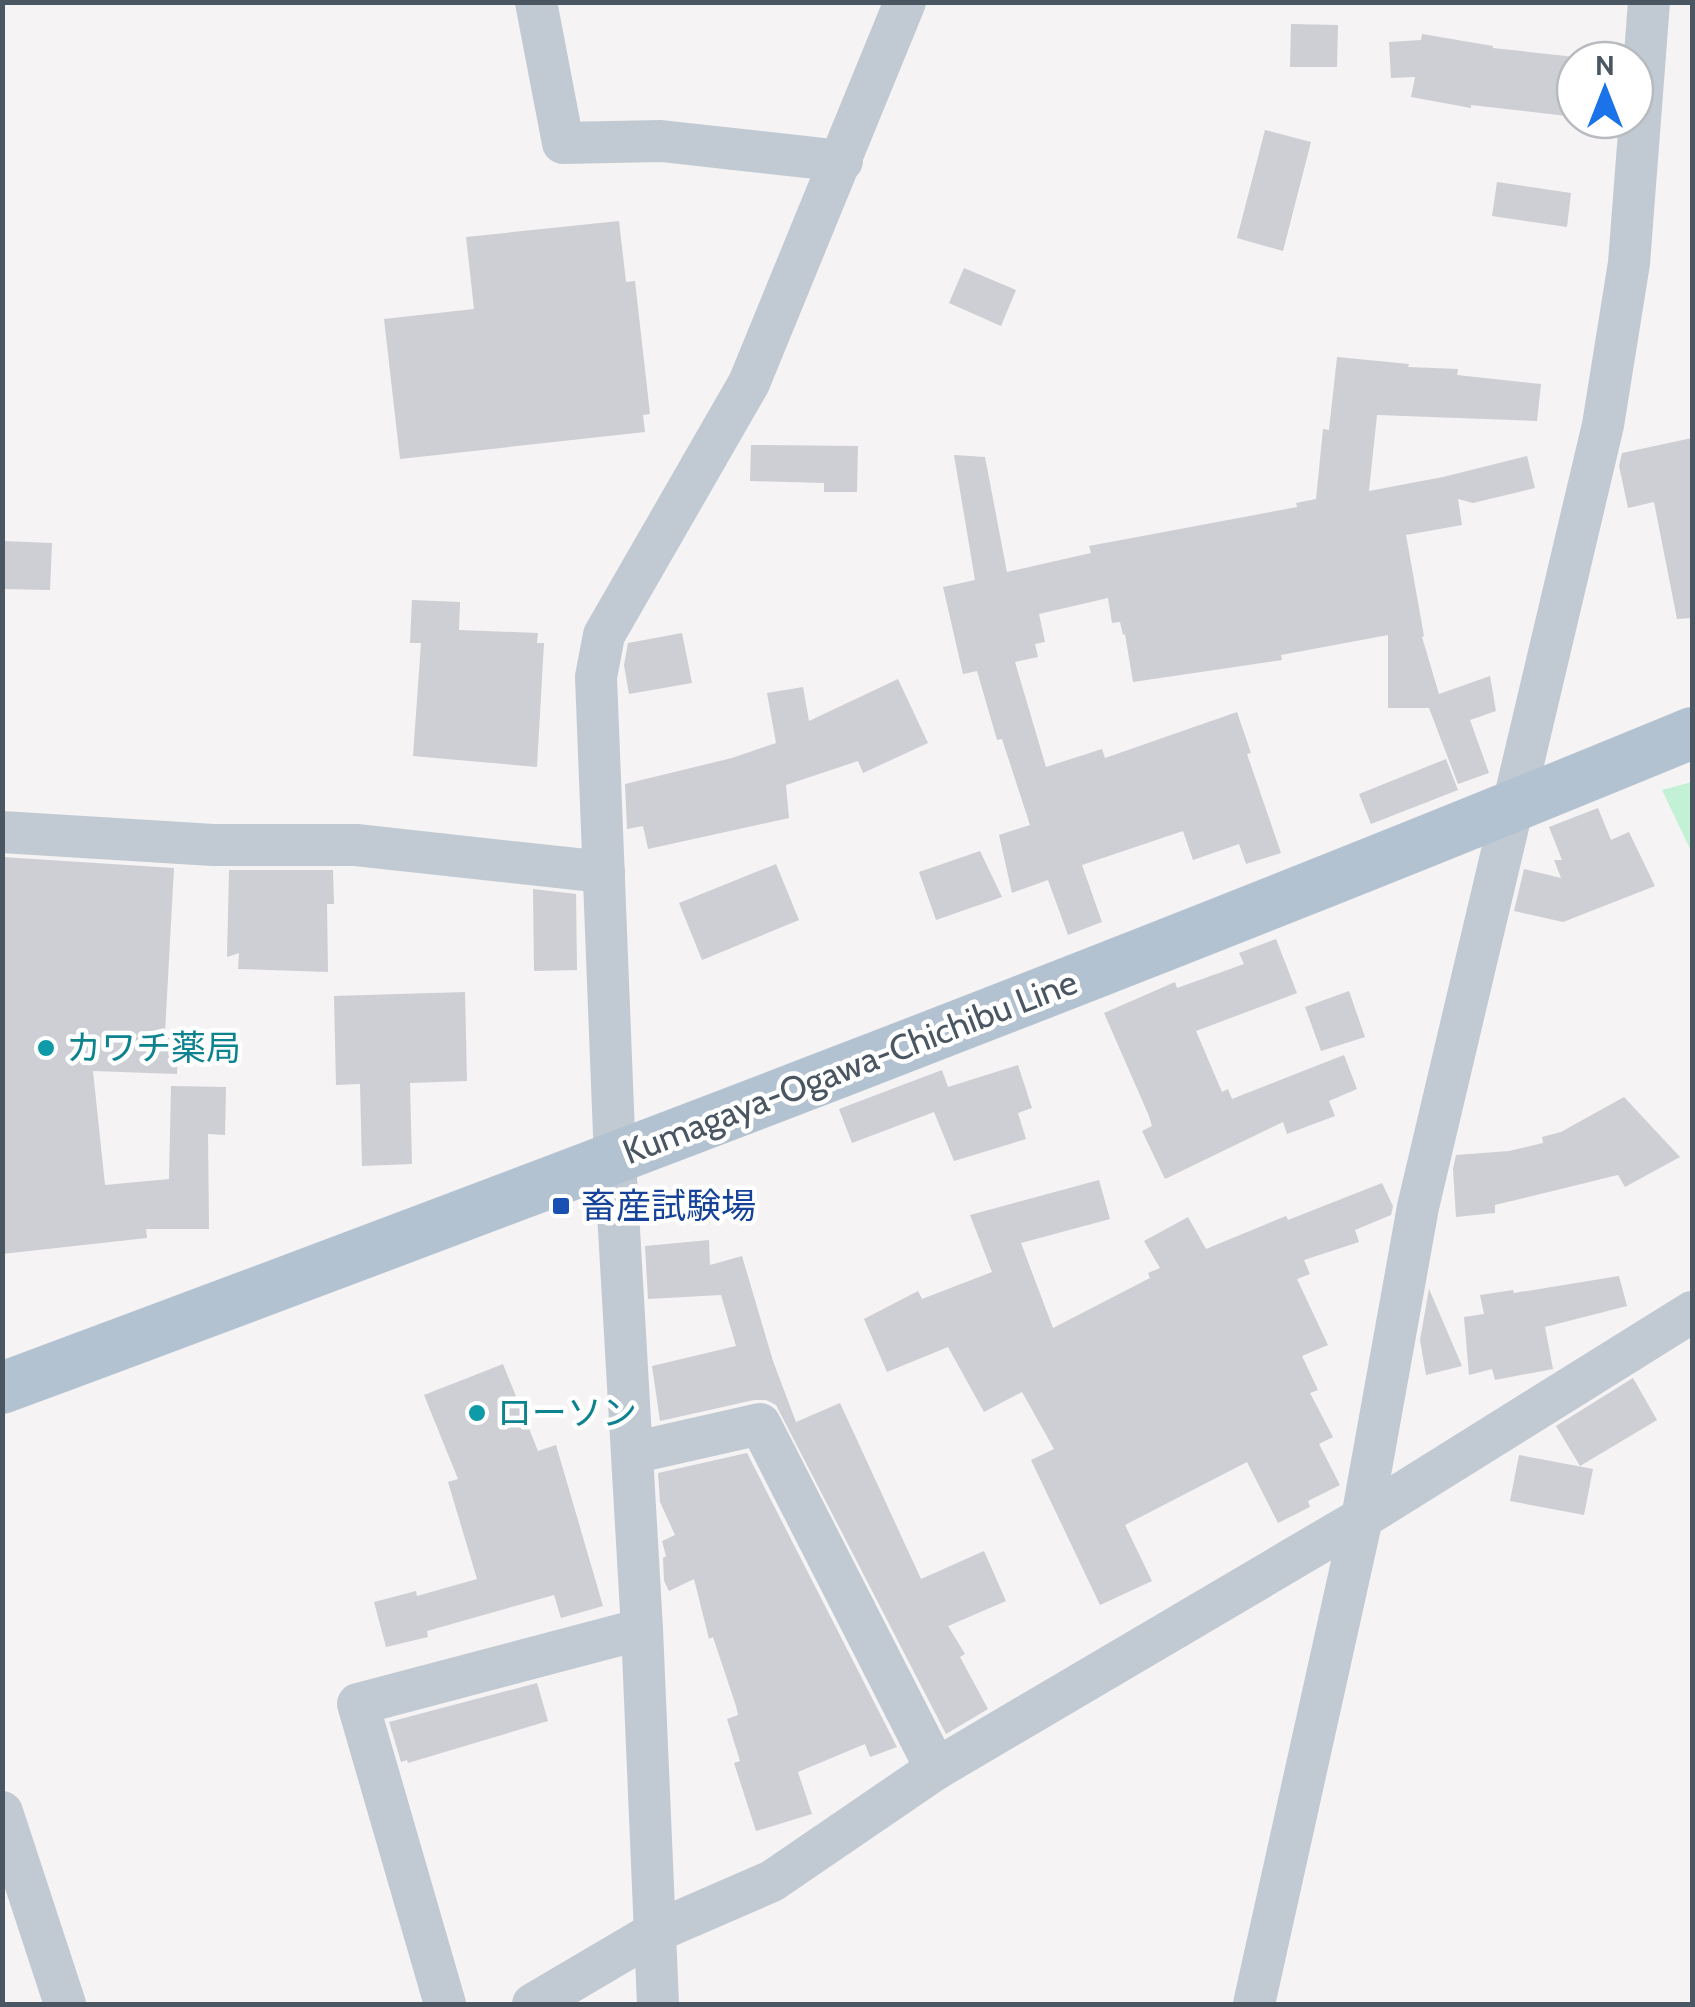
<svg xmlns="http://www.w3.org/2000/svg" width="1695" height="2007" font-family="Cabin,'Noto Sans JP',sans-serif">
<rect width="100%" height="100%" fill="#f5f3f3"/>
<path fill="#c3f1d5" d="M1692,782V853L1662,790Z"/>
<g fill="#cdcfd5">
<path d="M1291,24L1338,25L1337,67H1290Z"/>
<path d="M1422,34L1493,46V48L1575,57V117L1471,105V108L1411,97L1415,77L1391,78L1389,42L1421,40Z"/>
<path d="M1265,130L1311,142L1283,251L1237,238Z"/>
<path d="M1497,182L1571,193L1567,227L1492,216Z"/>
<path d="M619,221L626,282L635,281L650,414L643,415L645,432L400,459L384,319L474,309L466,237Z"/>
<path d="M964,268L1016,290L1001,326L949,303Z"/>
<path d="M1337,357L1409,364L1408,367L1458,369L1457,375L1541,384L1537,421L1377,415L1369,491L1443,477L1527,456L1535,488L1473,503L1458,499L1462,525L1406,535L1424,636L1422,637L1439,694L1490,676L1496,711L1470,720L1489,773L1458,784L1429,708H1388V635L1281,655L1282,660L1133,682L1125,634L1123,635L1120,622L1112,623L1108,598L1039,614L1045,642L1035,644L1038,657L1015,662L1046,767L1102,749L1105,758L1237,712L1251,753L1247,754L1281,853L1246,864L1239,844L1193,860L1183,831L1082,865L1102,922L1068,935L1048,880L1012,893L999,835L1030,825L1002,739L997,740L977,671L963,674L943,587L975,580L954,455L985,457L1007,572L1091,553L1089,546L1297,507L1296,503L1316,499L1323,429L1329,430Z"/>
<path d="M1692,438V618L1677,619L1654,502L1628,508L1619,466L1622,453Z"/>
<path d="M751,445L858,446L857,492H824V483L750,481Z"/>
<path d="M2,541L52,543L50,590L2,589Z"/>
<path d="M412,600L460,602L459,630L538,633L537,643H544L537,767L413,756L421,643H410Z"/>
<path d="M682,633L692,683L629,694L624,665L628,643Z"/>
<path d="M898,679L928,743L863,773L858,761L786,785L789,818L648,849L643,826L627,829L625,784L732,758L776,743L767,693L803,687L809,721Z"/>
<path d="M1446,759L1458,790L1371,824L1359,794Z"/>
<path d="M1598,808L1611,840L1629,832L1655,886L1563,922L1514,911L1524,869L1561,878L1554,860H1562L1549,827Z"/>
<path d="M980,851L1002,897L936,920L919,872Z"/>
<path d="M2,857L174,868L165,1033L178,1034L177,1074L93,1071L105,1185L169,1179L171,1086L226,1087L225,1135L208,1134L209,1229H146L147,1238L2,1254Z"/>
<path d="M776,864L799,920L702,960L679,903Z"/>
<path d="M229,870H333L334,904H327L328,972L238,969L239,953L227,957Z"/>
<path d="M533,889L576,894L577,970L534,971Z"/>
<path d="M1276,939L1297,993L1196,1031L1222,1092L1228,1089L1232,1099L1344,1055L1357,1089L1329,1101L1335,1116L1287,1134L1283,1122L1165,1179L1142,1131L1152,1126L1149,1116L1104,1013L1175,982L1177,988L1244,964L1239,953Z"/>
<path d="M1349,991L1365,1037L1321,1051L1305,1007Z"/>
<path d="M465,992L467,1081L410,1083L412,1164L362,1166L360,1084L336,1085L334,996Z"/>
<path d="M1018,1065L1032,1108L1018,1113L1026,1139L954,1161L934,1112L852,1143L839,1109L942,1070L948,1087Z"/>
<path d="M1624,1097L1680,1157L1625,1187L1618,1175L1495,1205V1213L1456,1217L1453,1169L1456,1155L1509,1151L1543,1143L1542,1137L1561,1132Z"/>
<path d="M1099,1180L1110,1219L1021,1243L1053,1328L1150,1278L1148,1273L1160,1268L1144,1241L1188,1217L1206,1249L1286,1216L1288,1220L1382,1183L1393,1206L1391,1215L1355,1230L1359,1242L1304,1260L1310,1274L1297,1279L1328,1345L1302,1356L1318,1390L1310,1393L1333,1437L1319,1444L1340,1485L1308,1501L1310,1507L1278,1523L1247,1462L1125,1525L1152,1581L1100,1605L1031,1460L1054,1449L1022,1392L984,1412L948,1347L887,1372L864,1319L918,1291L922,1299L992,1272L970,1215Z"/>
<path d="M709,1240L710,1265L742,1256L773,1361L796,1422L840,1403L921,1579L984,1551L1006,1601L948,1626L965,1654L960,1657L988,1709L946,1734L776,1405L766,1400H754L660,1421L652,1366L736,1346L721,1295L648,1299L645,1246Z"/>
<path d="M1619,1276L1627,1306L1545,1327L1553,1369L1495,1380L1492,1369L1469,1375L1464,1317L1484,1314L1480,1295L1513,1290L1514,1293Z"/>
<path d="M1429,1289L1462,1366L1426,1375L1420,1340Z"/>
<path d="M503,1364L538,1451L556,1445L603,1606L561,1618L554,1595L427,1631L428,1637L386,1647L374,1602L416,1591L417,1596L477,1579L448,1482L458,1479L424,1395Z"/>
<path d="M1633,1378L1657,1420L1580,1466L1556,1426Z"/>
<path d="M747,1453L897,1747L870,1757L865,1744L798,1772L812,1814L756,1831L734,1763L740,1761L727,1719L738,1715L736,1706L713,1637L709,1639L694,1579L669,1591L664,1581L663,1558L666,1556L662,1541L675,1535L660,1502L658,1473Z"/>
<path d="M1519,1455L1593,1469L1584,1515L1510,1501Z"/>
<path d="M537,1683L548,1721L408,1763L407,1760L401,1762L389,1722Z"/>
</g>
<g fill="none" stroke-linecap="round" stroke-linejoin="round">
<g stroke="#c1cad2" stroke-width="42">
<path d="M536,2L563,143L661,141L842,161"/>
<path d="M2,832L213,845H356L604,872"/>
<path d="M632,1453L760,1424L936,1769"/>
<path d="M2,1812L65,2004"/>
<path d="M445,2004L358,1704L642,1629"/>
<path d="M533,2004L657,1931L772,1881L936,1769L1362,1518L1692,1312"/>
<path d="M658,2004L642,1629L615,1160L596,677L604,635L749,383L905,2"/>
<path d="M1254,2004L1362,1518L1418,1207L1603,425L1629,263L1649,2"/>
</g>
<path stroke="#b3c2d1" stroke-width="52" d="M2,1388C569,1177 1134,963 1692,733"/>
</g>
<g fill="#0f9aa8" stroke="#fff" stroke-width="4">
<circle cx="46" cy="1048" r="10"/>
<circle cx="477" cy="1413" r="10"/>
</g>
<rect fill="#1a4fb4" stroke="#fff" stroke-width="4" x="551" y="1196" width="20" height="20" rx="5"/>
<g text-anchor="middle" stroke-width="9" stroke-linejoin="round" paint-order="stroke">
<g font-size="35" fill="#0d838f" stroke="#fff" text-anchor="start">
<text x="66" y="1060">カワチ薬局</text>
<text x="497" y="1425">ローソン</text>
</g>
<g font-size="35" fill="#4a5661" stroke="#fff">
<text transform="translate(850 1067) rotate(-21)" y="12">Kumagaya-Ogawa-Chichibu Line</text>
</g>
<g font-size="35" fill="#164399" stroke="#fff" text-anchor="start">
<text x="581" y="1218">畜産試験場</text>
</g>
</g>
<rect width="1695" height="2007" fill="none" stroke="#4a5661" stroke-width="10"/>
<g transform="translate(1605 90)"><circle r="48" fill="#ffffff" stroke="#b7bbc0" stroke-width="2.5"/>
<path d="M0-8L18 38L0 25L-18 38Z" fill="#1a73e8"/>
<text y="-15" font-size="28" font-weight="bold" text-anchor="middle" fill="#4a5661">N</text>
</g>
</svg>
